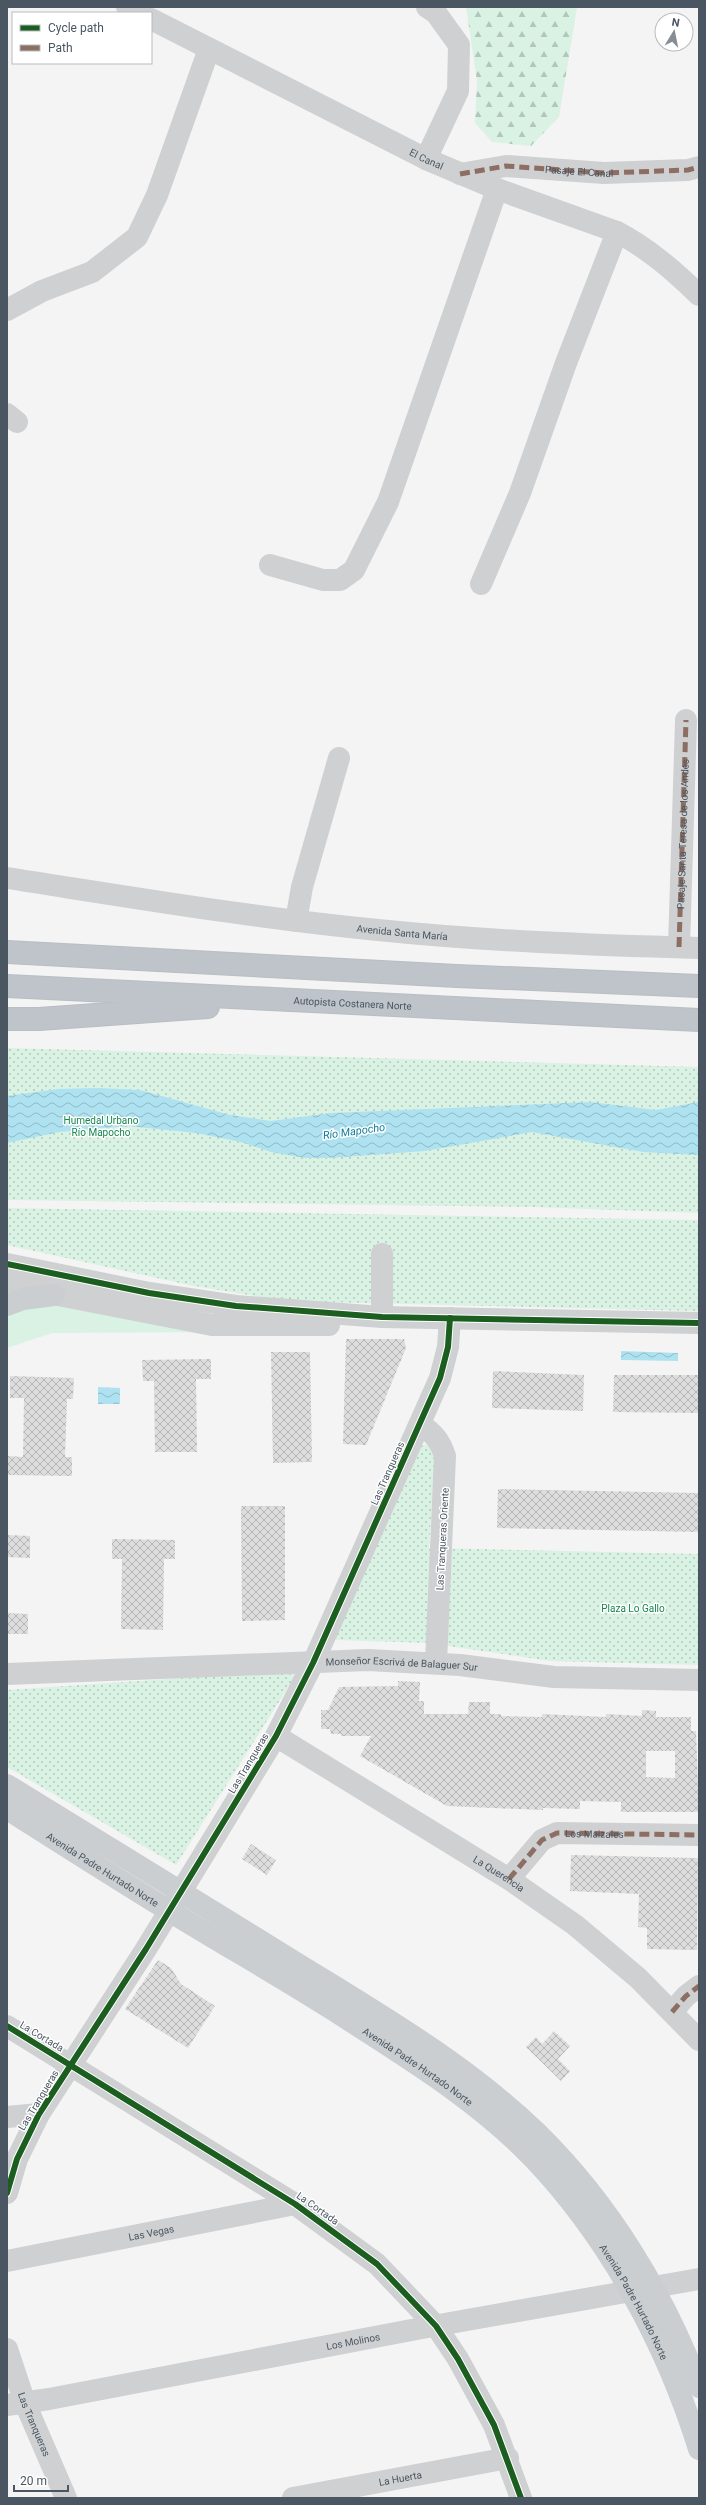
<svg xmlns="http://www.w3.org/2000/svg" width="706" height="2505" font-family="Roboto,sans-serif">
<defs>
<pattern id="forest-firs" width="22" height="20" patternUnits="userSpaceOnUse"><rect width="22" height="20" fill="#d9f2e3"/><path d="M5 1l3.5 6h-7zM16 11l3.5 6h-7z" fill="#b2c7bb"/></pattern>
<pattern id="park-dots" width="8" height="8" patternUnits="userSpaceOnUse"><rect width="8" height="8" fill="#d9f2e3"/><path d="M2 2h.1M6 6h.1" fill="none" stroke="#b2c7bb" stroke-width="1.8" stroke-linecap="round"/></pattern>
<pattern id="water-waves" width="16" height="10" patternUnits="userSpaceOnUse"><rect width="16" height="10" fill="#aee2f0"/><path d="M0 5q4-4 8 0t8 0" fill="none" stroke="#90bac6"/></pattern>
<pattern id="building-cross-hatch" width="8" height="8" patternUnits="userSpaceOnUse"><rect width="8" height="8" fill="#ddddde"/><path d="M0 0l8 8M0 8l8-8" fill="none" stroke="#b5b6b7"/></pattern>
</defs>
<rect width="100%" height="100%" fill="#f4f4f4"/>
<path fill="#d9f2e3" d="M40,1300L225,1332L52,1333L7,1348V1311Z"/>
<path fill="url(#forest-firs)" d="M466,7H577L559,117L531,146L492,142L475,123L477,81Z"/>
<g fill="url(#park-dots)">
<path d="M7,1048L699,1067V1213L534,1207L7,1200Z"/>
<path d="M7,1208L699,1220V1311L285,1301L189,1285L7,1245Z"/>
<path d="M427,1444L432,1447L435,1453L429,1548L699,1554V1665L550,1661L428,1643L335,1640L421,1446Z"/>
<path d="M299,1670L176,1865L7,1767V1690Z"/>
</g>
<g fill="url(#water-waves)">
<path d="M98,1088L140,1090L230,1115L271,1121L331,1113L590,1102L656,1110L699,1102V1155L643,1152L532,1132L425,1151L329,1158H305L271,1152L241,1142L196,1133L128,1126L59,1132L7,1143V1096L58,1089Z"/>
<path d="M621,1351L678,1353V1361L621,1360Z"/>
<path d="M98,1387L120,1388V1404H98Z"/>
</g>
<g fill="url(#building-cross-hatch)" fill-rule="evenodd">
<path d="M346,1339H404L406,1348L366,1445L343,1444Z"/>
<path d="M271,1352H310L312,1462L273,1463Z"/>
<path d="M211,1359V1379H196L197,1452H155L154,1381H143L142,1360Z"/>
<path d="M493,1371L584,1375L583,1411L492,1408Z"/>
<path d="M614,1375H699V1413L613,1412Z"/>
<path d="M10,1376L74,1378L73,1399H67L65,1457H72V1476L8,1475V1456L23,1457L24,1398H10Z"/>
<path d="M498,1489L699,1493V1532L497,1528Z"/>
<path d="M241,1506H285V1620L242,1621Z"/>
<path d="M7,1535L30,1536V1558L7,1557Z"/>
<path d="M112,1539L175,1540V1559H164L163,1630L121,1629L122,1559H112Z"/>
<path d="M7,1613L28,1614V1634H7Z"/>
<path d="M398,1681L420,1682L419,1701H424V1714H468L469,1702H490V1714H501V1716L542,1717V1714L606,1717V1714L642,1716V1710L656,1711V1717H691V1731H696L699,1812H621V1802L580,1801V1809L543,1808V1810L447,1806L360,1756L371,1736H341V1734H331L330,1729H321V1710H328L339,1687L398,1686ZM646,1751H675V1778L646,1777Z"/>
<path d="M251,1844L276,1860L267,1875L242,1859Z"/>
<path d="M571,1855L698,1858L697,1950L647,1949V1928L638,1927L639,1894L570,1891Z"/>
<path d="M158,1960L171,1968L181,1984L215,2006L188,2048L125,2009Z"/>
<path d="M554,2031L570,2046L558,2059L570,2071L561,2081L526,2047L536,2037L542,2044Z"/>
</g>
<g fill="none" stroke-linecap="round" stroke-linejoin="round">
<g stroke="#b9bec3" stroke-width="24">
<g id="highway">
<path d="M7,952L457,976L699,986"/>
<path id="s12" d="M7,986L699,1020"/>
<path d="M7,1019H39L208,1007"/>
</g>
</g>
<g stroke="#ced0d2" stroke-width="22">
<path d="M127,7L140,13"/>
<path id="s1" d="M151,19L426,159L497,189L617,232C648,248 674,271 699,295"/>
<path d="M426,159L458,91L459,45L436,13L427,7"/>
<path id="s2" d="M460,174L506,166L604,173L688,170L699,167"/>
<path d="M7,310L42,291L92,272L137,237L157,195L209,49"/>
<path d="M7,414L17,422"/>
<path d="M270,565L323,580H340L354,570L388,502L497,189"/>
<path d="M481,584L520,493L566,363L617,232"/>
<path id="s3" d="M7,878C130,897 254,918 378,930C485,941 592,945 699,948"/>
<path d="M296,921L302,887L339,758"/>
<path d="M679,947L686,720"/>
<path d="M382,1254V1317"/>
<path d="M7,1264L149,1293L236,1306L382,1317L699,1323"/>
<path d="M7,1285L212,1325H329"/>
<path d="M420,1424C433,1433 440,1440 445,1456L436,1663"/>
<path id="s4" d="M7,1674L368,1660L460,1665L554,1677L699,1680"/>
<path id="s5" d="M276,1736L509,1879L575,1925L638,1978L699,2040"/>
<path id="s6" d="M509,1879L542,1840L557,1833L699,1835"/>
<path d="M672,2012L686,1996L699,1986"/>
<path d="M7,2026L295,2204L377,2264L436,2326L458,2359L494,2425L521,2498"/>
<path d="M7,2117L39,2114"/>
<path d="M7,2193L17,2159L39,2114L146,1949L276,1736L313,1663L440,1378L448,1347L450,1318"/>
<path id="s7" d="M7,2261L295,2204"/>
<path id="s8" d="M7,2349L25,2403L66,2498"/>
<path id="s9" d="M7,2405L49,2399L422,2328L699,2279"/>
<path id="s10" d="M293,2498L508,2458"/>
</g>
<g stroke="#caced1" stroke-width="22">
<path d="M7,1305L23,1299L54,1295"/>
<path d="M7,1785C95,1839 183,1894 272,1948C363,2005 461,2059 538,2134C609,2204 664,2294 699,2387"/>
<path id="s11" d="M7,1809C61,1843 114,1877 168,1910C223,1944 280,1976 335,2011C404,2056 477,2099 534,2159C610,2239 667,2345 699,2449"/>
</g>
<use href="#highway" stroke="#bec4c9" stroke-width="22"/>
<g stroke="#8d6e63" stroke-width="5" stroke-dasharray="10 5" stroke-linecap="butt">
<path d="M460,174L506,166L604,173L688,170L699,167"/>
<path id="s13" d="M679,947L686,720"/>
<path d="M509,1879L542,1840L557,1833L699,1835"/>
<path d="M672,2012L686,1996L699,1986"/>
</g>
<g stroke="#fff" stroke-width="8">
<g id="cycleway">
<path d="M7,1264L149,1293L236,1306L382,1317L699,1323"/>
<path d="M7,2026L295,2204L377,2264L436,2326L458,2359L494,2425L521,2498"/>
<path d="M7,2193L17,2159L39,2114L146,1949L276,1736L313,1663L440,1378L448,1347L450,1318"/>
</g>
</g>
<use href="#cycleway" stroke="#1b5e20" stroke-width="6"/>
</g>
<g text-anchor="middle" stroke-width="3" stroke-linejoin="round" paint-order="stroke">
<g font-size="10" fill="#4a5661" stroke="#fff">
<text dy="4" stroke="none"><textPath href="#s1" startOffset="309">El Canal</textPath></text>
<text dy="4" stroke="none"><textPath href="#s2" startOffset="120">Pasaje El Canal</textPath></text>
<text dy="4" stroke="none"><textPath href="#s13" startOffset="113">Pasaje Santa Teresa de los Andes</textPath></text>
<text dy="4" stroke="none"><textPath href="#s3" startOffset="399">Avenida Santa María</textPath></text>
<text dy="4" stroke="none"><textPath href="#s12" startOffset="346">Autopista Costanera Norte</textPath></text>
<text transform="translate(387 1473) rotate(-66)" y="4">Las Tranqueras</text>
<text transform="translate(442 1539) rotate(-87)" y="4">Las Tranqueras Oriente</text>
<text dy="4" stroke="none"><textPath href="#s4" startOffset="395">Monseñor Escrivá de Balaguer Sur</textPath></text>
<text transform="translate(248 1763) rotate(-59)" y="4">Las Tranqueras</text>
<text dy="4" stroke="none"><textPath href="#s6" startOffset="105">Los Maizales</textPath></text>
<text dy="4" stroke="none"><textPath href="#s11" startOffset="113">Avenida Padre Hurtado Norte</textPath></text>
<text dy="4" stroke="none"><textPath href="#s5" startOffset="262">La Querencia</textPath></text>
<text transform="translate(42 2036) rotate(31)" y="4">La Cortada</text>
<text dy="4" stroke="none"><textPath href="#s11" startOffset="485">Avenida Padre Hurtado Norte</textPath></text>
<text transform="translate(38 2100) rotate(-59)" y="4">Las Tranqueras</text>
<text transform="translate(318 2208) rotate(35)" y="4">La Cortada</text>
<text dy="4" stroke="none"><textPath href="#s7" startOffset="147">Las Vegas</textPath></text>
<text dy="4" stroke="none"><textPath href="#s11" startOffset="809">Avenida Padre Hurtado Norte</textPath></text>
<text dy="4" stroke="none"><textPath href="#s9" startOffset="352">Los Molinos</textPath></text>
<text dy="4" stroke="none"><textPath href="#s8" startOffset="80">Las Tranqueras</textPath></text>
<text dy="4" stroke="none"><textPath href="#s10" startOffset="109">La Huerta</textPath></text>
</g>
<g font-size="10" fill="#17864f" stroke="#fff">
<text x="101" y="1124">Humedal Urbano<tspan x="101" dy="12">Río Mapocho</tspan></text>
<text x="633" y="1612">Plaza Lo Gallo</text>
</g>
<g font-size="11" font-style="italic" fill="#0c7c9b" stroke="#fff">
<text transform="translate(354 1131) rotate(-8)" y="4">Río Mapocho</text>
</g>
</g>
<rect width="706" height="2505" fill="none" stroke="#4a5661" stroke-width="16"/>
<rect x="12" y="12" width="140" height="52" fill="#ffffff" stroke="#b7bbc0"/>
<rect x="20" y="25" width="20" height="6" fill="#1b5e20" stroke="#b7bbc0"/>
<text x="48" y="32" font-size="12" fill="#4a5661">Cycle path</text>
<rect x="20" y="45" width="20" height="6" fill="#8d6e63" stroke="#b7bbc0"/>
<text x="48" y="52" font-size="12" fill="#4a5661">Path</text>
<g transform="translate(674 32) rotate(10)"><circle r="19" fill="#ffffff" stroke="#b7bbc0"/>
<path d="M0-3L7 15L0 10L-7 15Z" fill="#868d94"/>
<text y="-6" font-size="11" font-weight="bold" text-anchor="middle" fill="#4a5661">N</text>
</g>
<path d="M14 2485v6h54v-6" fill="none" stroke="#4a5661" stroke-width="2"/>
<text x="20" y="2485" font-size="12" fill="#4a5661" stroke="#ffffff" stroke-width="3" paint-order="stroke">20 m</text>
</svg>
